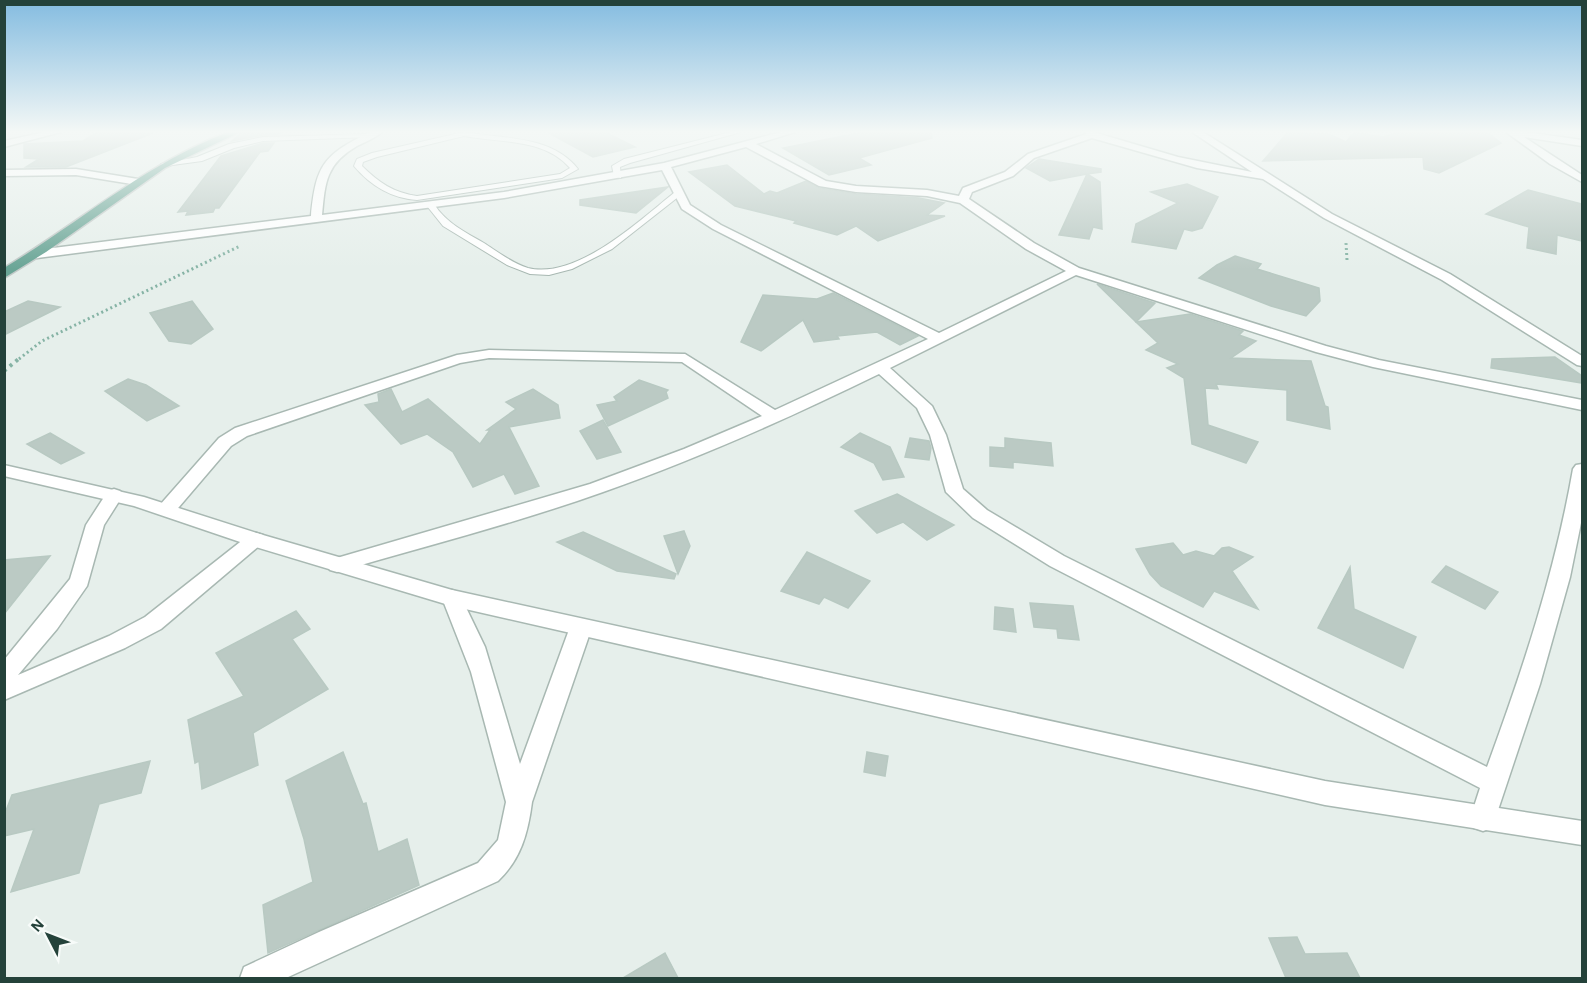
<svg xmlns="http://www.w3.org/2000/svg" width="1587" height="983" font-family="'Alegreya Sans',sans-serif">
<rect width="100%" height="100%" fill="#e6efeb"/>
<g fill="#bbcac4" stroke="#b8c9c2" stroke-width="1.5">
<path d="M97,132L153,133L66,167H26L39,159L24,158V144L83,141Z"/>
<path d="M242,132H282L280,134L263,135L232,141Z"/>
<path d="M547,132H605L635,147L593,157Z"/>
<path d="M863,132H931L932,138L859,158L871,165L829,175L783,148Z"/>
<path d="M1288,132L1329,134L1346,142L1354,132L1383,137L1399,132H1487L1501,143L1439,173L1424,169L1423,157L1263,161Z"/>
<path d="M263,143H274L268,151L260,152L219,208H215L213,212L186,215L188,211L178,212L221,156Z"/>
<path d="M1039,159L1101,169V172L1087,174L1100,182L1102,229L1093,227L1089,239L1059,235L1087,174L1050,181L1026,168Z"/>
<path d="M727,165L764,194L770,191L777,193L806,181L819,188L856,194L919,198L944,203L927,215L945,216L878,241L856,226L837,235L794,223L796,221L735,206L689,172Z"/>
<path d="M1187,184L1218,197L1202,228L1192,231L1184,229L1176,249L1132,242L1136,224L1178,203L1151,192Z"/>
<path d="M668,187L636,213L580,205V200Z"/>
<path d="M1528,190L1582,204V241L1557,235L1556,254L1527,248L1529,227L1486,214Z"/>
<path d="M1235,256L1261,264L1257,269L1319,288L1320,301L1306,316L1271,306L1199,278L1217,265Z"/>
<path d="M1097,284L1155,303L1136,322Z"/>
<path d="M833,293L918,336L900,345L877,332L837,336L839,339L814,342L803,320L761,351L741,342L763,295L817,299Z"/>
<path d="M28,301L60,307L4,335V312Z"/>
<path d="M192,301L213,329L191,344L169,341L150,313Z"/>
<path d="M1190,314L1243,331L1239,335L1256,341L1231,358L1311,361L1325,406L1328,407L1330,429L1287,420V390L1216,384L1218,389L1205,388L1208,425L1258,442L1246,463L1192,444L1184,378L1167,368L1178,364L1146,350L1158,343L1136,322Z"/>
<path d="M1555,357L1582,376V383L1491,368L1492,359Z"/>
<path d="M128,379L146,385L179,406L147,421L105,391Z"/>
<path d="M639,380L668,390L666,392L668,398L608,426L597,405L617,401L614,397Z"/>
<path d="M391,389L402,412L428,399L480,444L490,430H487L516,409L506,402L533,389L558,405L560,418L509,427L539,486L515,494L504,474L473,487L453,452L427,434L401,444L365,405L379,402L378,394Z"/>
<path d="M603,420L621,452L597,459L580,431Z"/>
<path d="M50,433L84,453L61,464L27,444Z"/>
<path d="M860,433L890,447L904,477L883,480L874,463L841,447Z"/>
<path d="M910,438L929,441L931,448L929,460L905,457Z"/>
<path d="M1005,438L1051,443L1053,466L1013,462V468L990,466V447L1005,448Z"/>
<path d="M897,494L954,525L927,540L903,522L877,533L855,511Z"/>
<path d="M684,531L690,546L678,574L664,536Z"/>
<path d="M583,532L676,574L674,579L617,571L557,542Z"/>
<path d="M1173,543L1183,555L1196,551L1214,556L1222,548L1229,547L1253,557L1232,571L1258,609L1214,591L1203,607L1161,586L1150,574L1136,549Z"/>
<path d="M807,552L870,581L848,608L824,597L819,604L781,591Z"/>
<path d="M50,556L4,614V560Z"/>
<path d="M1446,566L1498,592L1485,609L1432,582Z"/>
<path d="M1350,567L1354,609L1416,637L1403,668L1318,628Z"/>
<path d="M1030,603L1073,606L1079,640L1058,638L1057,629L1034,627Z"/>
<path d="M995,607L1013,609L1016,632L994,629Z"/>
<path d="M296,611L310,629L292,639L328,689L253,733L258,765L202,789L199,761L195,763L188,720L244,696L216,653Z"/>
<path d="M343,752L363,804L366,803L378,852L407,839L419,885L268,953L263,905L313,882L304,839L286,781Z"/>
<path d="M867,752L888,756L885,776L864,772Z"/>
<path d="M150,761L141,793L99,804L79,873L11,892L34,829L4,836V816L12,795Z"/>
<path d="M1297,937L1305,954L1347,953L1360,978H1286L1269,938Z"/>
<path d="M665,953L678,978H623Z"/>
</g>
<g fill="none" stroke-linecap="round" stroke-linejoin="round">
<g stroke="#a8b8b2" stroke-width="2">
<g id="service">
<path d="M464,132C503,139 551,135 578,169L562,178L417,200C391,198 371,186 354,166L357,159L372,153ZM464,136C500,143 544,138 570,168L560,174L417,196C394,193 378,182 362,166L363,162L377,157Z"/>
<path d="M731,132H741L630,163L620,167L621,178L614,176L612,166L624,159Z"/>
<path d="M368,134L370,137L263,141L234,148L202,161L165,166L161,164L197,157L229,144L263,137Z"/>
<path d="M675,192L682,194L612,249L572,269L549,275L530,274L507,265L443,226L427,206L434,204C446,223 465,232 484,243C498,252 512,263 528,268C577,280 640,220 675,192Z"/>
</g>
</g>
<g stroke="#a8b8b2" stroke-width="3">
<g id="minor">
<path d="M45,132H61L4,147V141Z"/>
<path d="M370,132H382C375,138 365,142 357,146C326,164 325,182 322,215L504,192L664,163L781,132H795L756,144L826,181L856,186L927,190L959,196L963,188L1005,172L1028,154L1086,134L1085,132H1093L1178,157L1252,172L1192,132H1203L1332,214L1450,274L1582,356V366L1577,365L1442,280L1324,218L1263,179L1197,168L1092,138L1034,158L1013,176L972,192L969,199L1034,243L1079,268L1326,346L1379,360L1582,400V410L1373,367L1316,352L1076,275L890,368L932,406L946,435L963,489L987,510L1064,556L1487,767C1523,669 1555,572 1573,469L1576,465L1582,464V518L1570,577L1540,684L1492,828L1483,831L1474,828L1470,819L1480,788L1050,566L973,518L946,492L930,435L917,408L879,374C789,418 697,459 603,492C516,523 426,546 337,572L330,570L327,565L330,560L590,484L684,449L762,416L682,362L489,358L460,363L247,436L231,446L173,514H159L157,510L159,506L219,438L235,428L457,355L489,350L685,354L775,410L928,339L713,229L682,209L662,170L504,198L37,258L31,254L37,250L311,216C316,164 324,155 370,132ZM746,147L819,186L856,192L927,196L960,203L1026,249L1066,271L939,333L721,225L690,205L671,167Z"/>
<path d="M1506,132H1525L1582,140V146L1524,137L1582,175V182L1550,164Z"/>
<path d="M76,169L138,179L143,182L138,185L76,175L4,176V170Z"/>
<path d="M114,489L120,491L123,495L104,525L87,586L57,629L18,675L109,636L145,617L249,535L256,533L263,535L266,540L161,629L125,648L4,700V660L70,579L86,525L108,491Z"/>
<path d="M452,590L459,593L485,647L520,764L570,627L573,621L581,619L589,621L592,627L532,802C528,833 521,859 498,881L286,978H240L244,967L319,932L478,863L498,840L506,802L471,672L442,598L445,593Z"/>
</g>
</g>
<g stroke="#a8b8b2" stroke-width="3">
<path id="tertiary" d="M4,465L144,497L263,535L452,590L1325,781L1582,821V845L1325,805L452,606L249,545L134,506L4,476Z"/>
</g>
<g stroke="#c2cac8" stroke-width="3">
<path id="primary" d="M228,132H240L165,168L46,252L4,278V268C82,221 142,166 228,132Z"/>
</g>
<g stroke="#86b3a5" stroke-width="3" stroke-dasharray="2 3" stroke-linecap="butt">
<path d="M1346,243L1347,260"/>
<path d="M19,359L42,341L240,246"/>
</g>
<path stroke="#86b3a5" stroke-width="4" stroke-dasharray="3 4.5" stroke-linecap="butt" d="M4,371L21,357"/>
<use href="#service" fill="#fff" fill-rule="evenodd"/>
<use href="#minor" fill="#fff" fill-rule="evenodd"/>
<use href="#tertiary" fill="#fff" fill-rule="evenodd"/>
<use href="#primary" fill="#6aa596" fill-rule="evenodd"/>
</g>
<linearGradient id="sky" x2="0" y2="1"><stop stop-color="#84bce0"/><stop offset="0.49" stop-color="#f4f8f6"/><stop offset="1" stop-color="#f4f8f6" stop-opacity="0"/></linearGradient>
<rect width="1587" height="269" fill="url(#sky)"/>
<rect width="1587" height="983" fill="none" stroke="#24423a" stroke-width="12"/>
<g transform="translate(48 935) rotate(312)" stroke="#f7fbf9" stroke-width="4.5" paint-order="stroke">
<path d="M0-4.5L10 22L0 15L-10 22Z" fill="#24423a"/>
<text y="-9" font-size="16" font-weight="bold" text-anchor="middle" fill="#24423a">N</text>
</g>
</svg>
